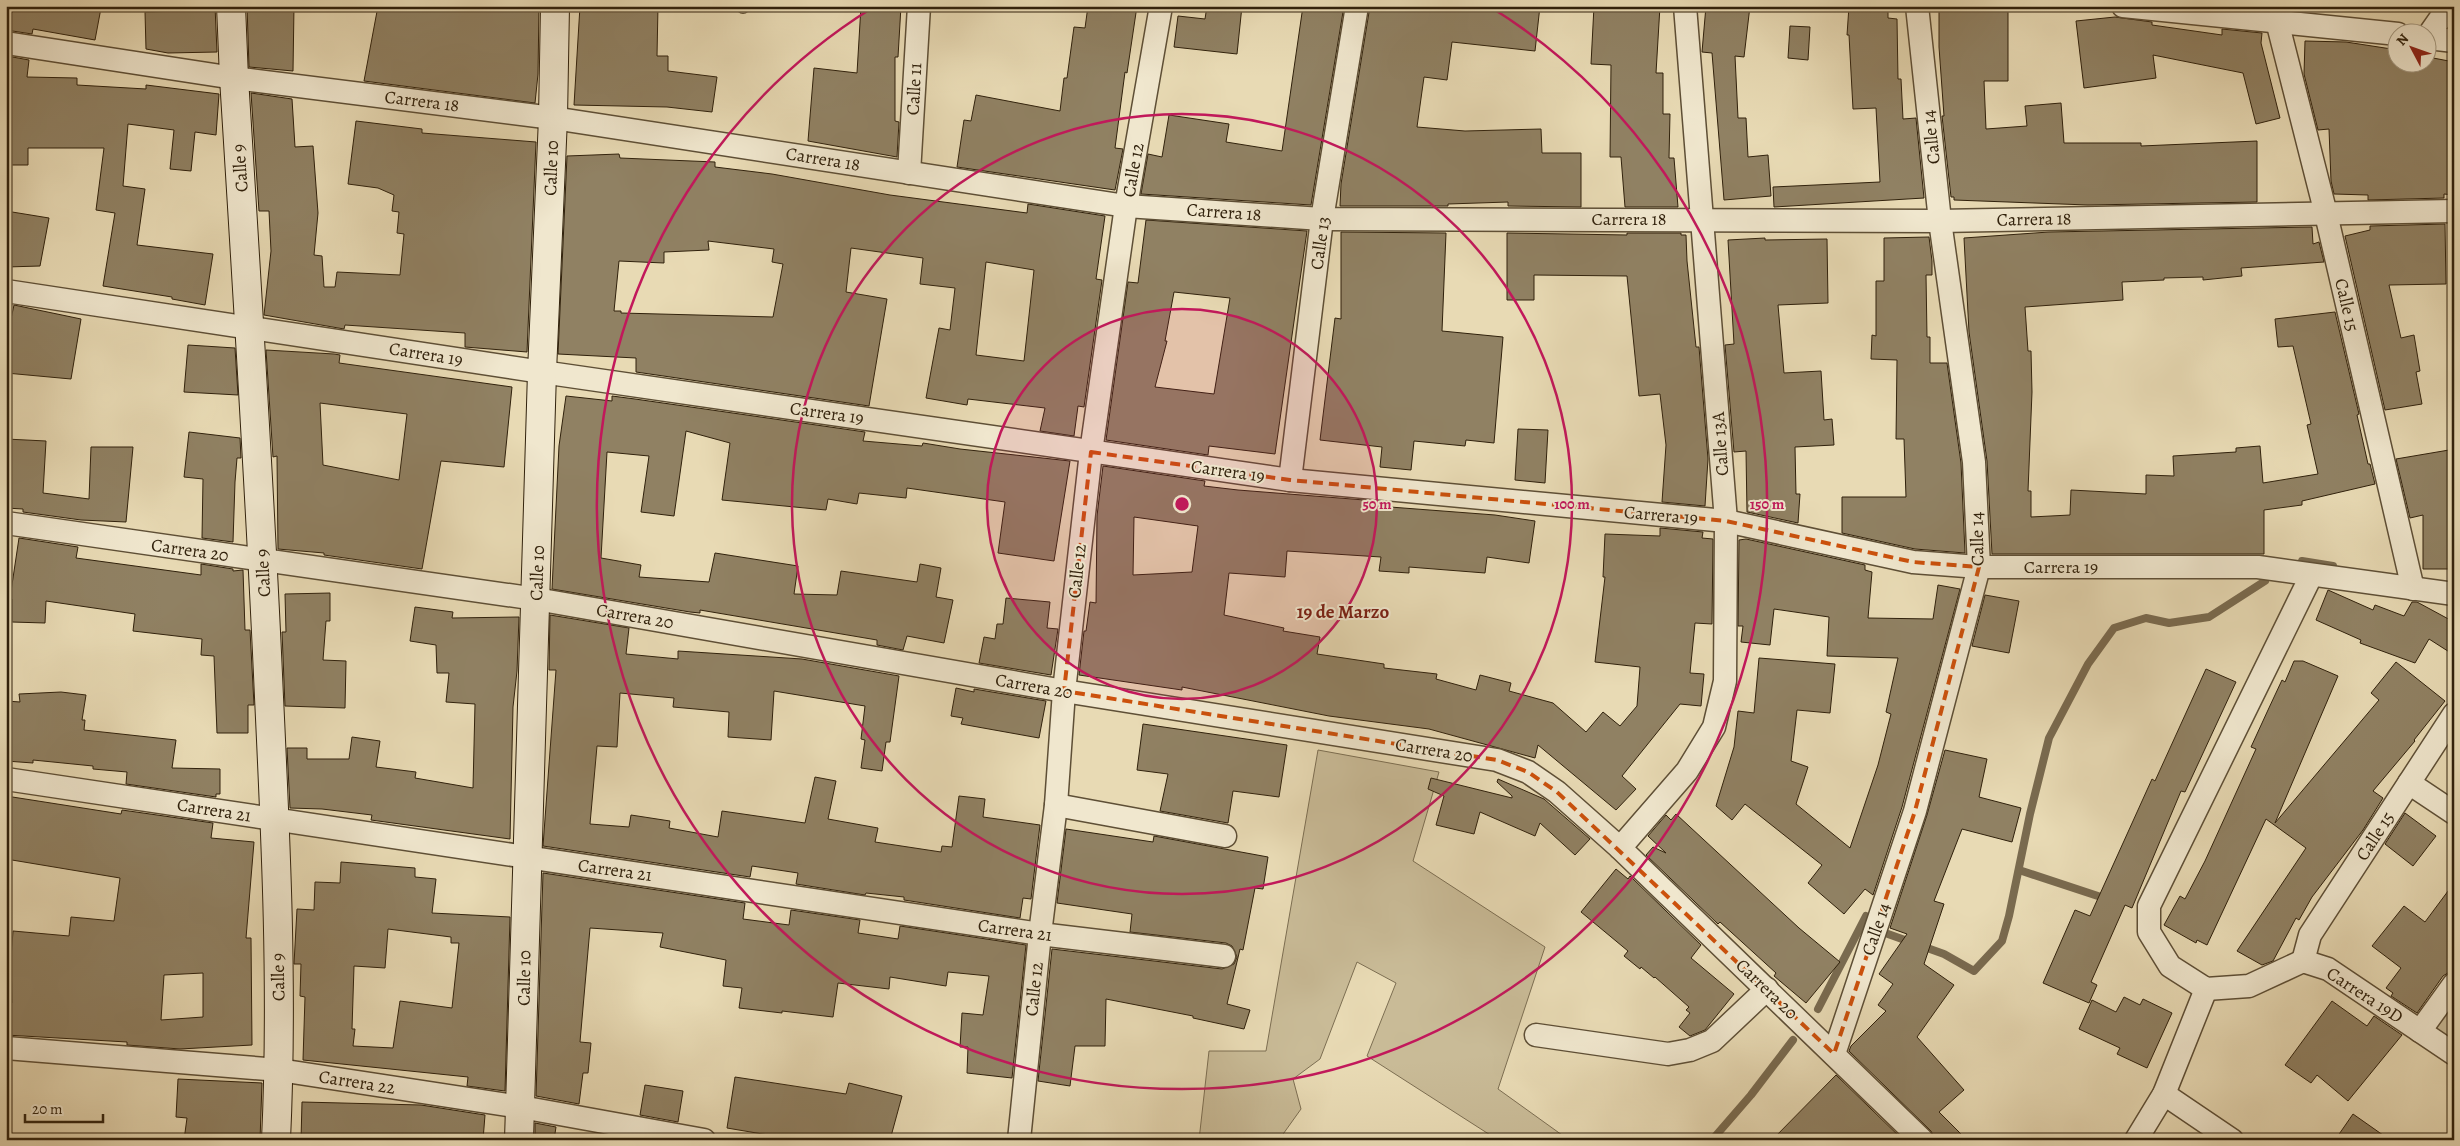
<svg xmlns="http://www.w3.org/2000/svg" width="2460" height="1146" font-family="Alegreya,serif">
<rect width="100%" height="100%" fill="#e8dab4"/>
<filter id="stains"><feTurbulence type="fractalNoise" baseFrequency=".004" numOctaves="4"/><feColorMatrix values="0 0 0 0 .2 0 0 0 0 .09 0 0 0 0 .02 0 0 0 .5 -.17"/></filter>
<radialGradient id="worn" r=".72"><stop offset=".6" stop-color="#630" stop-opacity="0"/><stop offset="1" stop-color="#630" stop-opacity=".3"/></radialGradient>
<g fill="#c9bb97" stroke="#7c6e52">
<path d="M1318,750L1439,772L1413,861L1545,947L1498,1089L1569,1140H1498L1367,1056L1396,983L1357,962L1320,1059L1293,1079L1301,1109L1281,1137L1277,1140H1199L1209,1051H1266Z"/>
<path d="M2454,998V1043L2432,1028Z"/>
</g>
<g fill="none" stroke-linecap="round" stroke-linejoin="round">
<g stroke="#796a4f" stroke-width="8">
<path d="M2302,561L2333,566"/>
<path d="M2019,870L2107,899"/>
<path d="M1888,934L1944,954L1974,971L2002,941L2009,916L2030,814L2049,738L2088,664L2114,628L2146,618L2169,623L2209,617L2265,581"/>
<path d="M1818,1009L1866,916"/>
<path d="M1712,1140L1751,1095L1793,1040"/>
</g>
</g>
<g fill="#908163" stroke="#30210c" fill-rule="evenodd">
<path d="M6,6H90L101,8L95,40L33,29L32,34L6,30Z"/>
<path d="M185,6H215L217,52L168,53L146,49L145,12L185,11Z"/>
<path d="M247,6H294L293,71L249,67Z"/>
<path d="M378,6H539L538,74L535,103L364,81Z"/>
<path d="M580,6H658L657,56H668V71L717,77L712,112L667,107L574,105Z"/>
<path d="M861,6H901L898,57H895V121L899,122L897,157L808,141L814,68L857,73Z"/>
<path d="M1088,6H1137L1127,73L1125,72L1115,148L1123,149L1115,190L957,167L964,120L971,121L976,95L1060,111L1064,78H1067L1074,27L1085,28Z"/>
<path d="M1207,6H1242L1237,54L1174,47L1178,16L1205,19Z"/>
<path d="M1303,6H1344L1311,205L1141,194L1148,154L1162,157L1169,115L1229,124L1226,142L1282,151Z"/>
<path d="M1370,6H1540L1535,51L1452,42L1447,80L1424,77L1417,127L1465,131L1541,129L1542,153H1581V207L1508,206V202L1448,204V206H1340L1341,184Z"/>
<path d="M1594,6H1660L1656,73H1663V114H1670L1669,158H1674L1678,207H1625L1621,157H1610L1611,65L1591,64Z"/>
<path d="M1706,6H1750L1744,57L1735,56L1738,118H1746L1748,157L1768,155L1771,196L1724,200L1712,53L1702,52Z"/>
<path d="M1849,6H1888V18L1897,19L1898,79H1901L1903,119L1916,118L1924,198L1774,207L1773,187L1880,182L1876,108L1853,109L1849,35H1847Z"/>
<path d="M1939,9H2008V81H1984L1986,129L2027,126L2025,106L2061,103L2064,143H2141V146L2257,141V202L2088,205L1954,200V197H1951L1942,116H1944L1939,47Z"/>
<path d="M2115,17L2152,22V25L2222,35V29L2262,33L2261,43L2280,118L2256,124L2243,73L2153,55L2156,78L2084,88L2076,21Z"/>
<path d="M1790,26L1810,27L1808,60L1788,58Z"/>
<path d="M2305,41L2346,42L2398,50V62H2428V57L2454,62V195L2444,194V198L2368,200V195L2334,194L2331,181L2329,129L2318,130L2304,74Z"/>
<path d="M7,56L29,60L27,77L77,78V85L146,89V85L219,94L216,135L195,132L191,171L170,169L174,130L128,124L123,186L145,189L137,245L213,254L205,305L172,299V297L103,286L115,213L96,210L104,148H28V165H6Z"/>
<path d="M251,93L292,99L295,147L313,146L318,213L314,255L322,256L324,287H335L337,272L400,275L404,234L397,233L399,212L392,211L394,195L378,188L348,184L356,121L422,129V133L536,142L527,352L465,347V333L345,325L344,329L264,315L271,251L269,211H259Z"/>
<path d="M619,154L620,158L715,162V167L772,174L890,195L1027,213L1028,204L1105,216L1096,279L1102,280L1084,407L1078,406L1074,436L1040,431L1045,408L968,399L967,405L926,398L939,328L950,330L955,288L920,284L923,258L851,248L846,292L887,299L869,406L636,372V358L558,354L567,156ZM708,241L774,249L772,262L783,264L773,317L621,313V311H614L619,261L664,263V252L709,250ZM986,262L1034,270L1024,361L976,355Z"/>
<path d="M6,211L49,218L40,266L6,267Z"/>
<path d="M1146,220L1307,231L1275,454L1209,446L1208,455L1106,440L1128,282L1138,283ZM1174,292L1230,298L1214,394L1155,387L1167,341H1165Z"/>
<path d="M2445,224L2446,284L2389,285L2401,338L2414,335L2420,371L2416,372L2422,404L2385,410L2345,236L2370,230V226Z"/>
<path d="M2312,227L2313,244L2319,242L2324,262L2241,268L2242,276L2203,280V277L2164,278V280L2122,282L2123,300L2025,307L2028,351H2031L2032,392L2028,491H2031V517L2070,515L2071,490L2146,494V475L2174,476L2173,456L2236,452V448L2260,446L2263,483L2318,474L2307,425L2311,424L2293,346L2278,347L2275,319L2335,312L2359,414L2357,415L2368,464H2370L2375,484L2302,501V505L2264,510V554H1992L1987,461L1969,332L1964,238L2049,232Z"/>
<path d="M1341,232L1446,233L1442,331L1503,337L1494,443L1466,440L1465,446L1414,441L1411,470L1380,467L1382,447L1320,440L1335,318L1341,319Z"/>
<path d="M1507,233L1627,235V233H1681V235H1686L1687,261L1696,347H1699L1708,459L1705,506L1662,502L1666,445L1660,394L1639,396L1627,276L1534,275V300H1507Z"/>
<path d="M1929,237L1932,261V275H1926L1927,337H1930V363H1947L1961,463L1965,553L1915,549L1842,533V497H1906L1904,439H1896L1897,360L1871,359L1872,335L1876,336V281H1884V238Z"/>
<path d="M1765,238V240L1827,239L1828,303L1778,305L1784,373L1821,371L1824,420L1832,419L1834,445L1795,447L1796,494H1800L1798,523L1747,512L1746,451L1734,452L1725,345L1734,344L1728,240Z"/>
<path d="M14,305L81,319L71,379L6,373V342Z"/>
<path d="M188,345L235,348L238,395L184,392Z"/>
<path d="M266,350L334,354L340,355L339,363L512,387L504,467L441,461L422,569L324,555V553L278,549L277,456L273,457ZM320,403L407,414L399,480L323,465Z"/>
<path d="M566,396L612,401V396L635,399L865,432L863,441L922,446L923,443L960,449L1070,461L1054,561L998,553L1005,502L907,488L906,498L859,493L857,504L828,499L826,510L722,500L730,443L686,431L674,516L641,512L649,456L607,452L601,558L641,565L639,577L709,582L715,553L798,566L794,594L837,595L841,571L917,582L920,564L941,568L936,597L953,600L944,643L907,636L903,650L877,645V640L700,610V613L690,612L552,589L559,446Z"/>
<path d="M1518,429L1548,430L1545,483L1515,480Z"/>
<path d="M189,432L240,438L241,458H237L235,482L233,542L202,538L203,479L184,477Z"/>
<path d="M6,439L46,441L43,493L89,499L91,447H133L126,522L81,520L23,512V509L6,508Z"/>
<path d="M2449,450L2454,479V569H2423V515L2410,518L2396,459Z"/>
<path d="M1103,466L1205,481L1204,486L1238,490L1377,501V506L1495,515L1535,521L1529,563L1487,557L1485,573L1409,567V573L1379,571L1381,557L1287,551L1285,577L1229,573L1224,615L1284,628L1283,631L1320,637L1317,654L1384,664V668L1437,674L1436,679L1476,690L1480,675L1511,683L1509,691L1553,703L1586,732L1603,712L1620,726L1637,706L1640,667L1595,662L1605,577H1603L1605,534L1660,536V528L1703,532L1702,538L1713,539L1712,624L1695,623L1690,673L1704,674L1701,706L1680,704L1622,776L1636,789L1616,810L1538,745L1535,758L1429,729L1329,716L1182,687V690L1079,675L1084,631H1086L1090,602L1096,603L1097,516ZM1134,517L1198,526L1192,572L1133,575Z"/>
<path d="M19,538L78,547L76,558L201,575V564L233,569V571L243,570L245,630H250L254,705H248V733H217L214,656L201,655L202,639L133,631L135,614L46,601L45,623L12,622V599L10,598Z"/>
<path d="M1746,539L1865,565V570L1872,572L1868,618L1933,619L1938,585L1960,589L1902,807L1873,895L1865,889L1844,914L1808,883L1822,865L1745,804L1732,820L1716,806L1734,747L1738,711L1754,713L1759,658L1835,664L1830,713L1797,710L1791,761L1808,767L1796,804L1850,848L1878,765L1891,714L1886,712L1898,658L1827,656L1829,617L1774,609L1770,645L1741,642L1743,626H1738L1739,540Z"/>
<path d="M2328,590L2373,610L2375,605L2404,616L2412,602H2417L2454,622V655L2429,639L2415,663L2360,643L2361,640L2316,620Z"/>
<path d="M330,593V621H326L323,660L346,661L345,708L285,706L282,632H286L285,594Z"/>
<path d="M1985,595L2019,601L2009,653L1972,646Z"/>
<path d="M1006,598L1050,602L1047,628L1058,629L1051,675L979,663L984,637L995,639L997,624H1003Z"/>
<path d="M415,607L453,612L452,618L519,617L517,671L513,707L510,839L371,820L372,815L322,809L290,808L287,748H307V759H349L352,737L380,741L376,767L416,772L415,778L473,788L475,704L446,702L449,673H437L436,645L410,641Z"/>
<path d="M550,615L629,628L626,654L678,659V651L802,659L899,676L890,742H886L882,771L861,768L865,740L861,739L865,706L774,691L771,740L728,737L729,712L673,707L674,698L620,693L617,747L597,746L590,824L629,827L631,815L670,821L669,828L718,837L722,811L805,823L815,777L836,781L828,819L878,828L875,842L941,852L942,846L952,847L959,796L985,799L983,817L1040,825L1031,899L1023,898L1020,918L904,900V897L866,893L865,895L796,884L798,873L752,866L750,877L543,846L556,670H549Z"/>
<path d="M2294,661H2303L2338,676L2275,823L2379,700L2371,693L2396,662L2445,701L2414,740L2415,741L2373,791L2383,798L2363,830L2312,897L2299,920L2296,918L2273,961L2262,965L2237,951L2306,848L2266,819L2207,945L2197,940L2196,943L2164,925L2180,896L2185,899L2205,861L2256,749L2251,747L2268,710L2282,680L2285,682Z"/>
<path d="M2206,669L2236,682L2185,792L2181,791L2132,908L2125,905L2091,982L2097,985L2089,1003L2043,983L2075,910L2090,916L2152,779L2155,781Z"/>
<path d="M956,688L974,692V689L1046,701L1039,738L961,724L963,718L951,716Z"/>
<path d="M61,692L86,695L82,720H85L84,730L176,740L172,768L220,769V794H216V797L126,784L127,772L93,769V766L33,760V763L6,761V701L20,702L19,694Z"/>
<path d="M1143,724L1287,745L1279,797L1233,791L1228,823L1160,811L1168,774L1137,770Z"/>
<path d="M1945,750L1987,759L1979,797L2021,808L2012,842L1962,829L1934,901L1944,904L1924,964L1954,985L1917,1037L1964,1090L1939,1112L1967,1140H1935L1931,1131L1849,1051L1851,1046L1886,1011L1878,1005L1893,984L1879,974L1907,934L1890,928L1927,815Z"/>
<path d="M1431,778L1512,798V796L1497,782L1498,779L1544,799L1590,839L1575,855L1540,823L1535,836L1480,812L1474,834L1436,825L1444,796L1428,789Z"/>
<path d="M6,796L121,814L122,810L213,823L211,838L254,842L246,938H251L252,1045L180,1049L127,1045V1042L6,1035V1003H12L11,958L13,931L69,936L71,917L114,921L120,878L6,859ZM203,973V1017L161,1020L164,975Z"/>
<path d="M2405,813L2436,836L2413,866L2385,844Z"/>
<path d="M1676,814L1799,928L1840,962L1806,1003L1774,976L1776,973L1720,922L1718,924L1646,855L1653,847L1666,853L1648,836L1666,815L1671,820Z"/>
<path d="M1066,829L1153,842L1154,836L1268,857L1263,889L1255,888L1243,950L1240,949L1227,1004L1250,1010L1244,1029L1193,1018V1016L1106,999L1105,1046H1075L1070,1086L1038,1081L1052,949L1222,969L1234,964L1237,957L1232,946L1226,943L1130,932L1132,914L1057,903Z"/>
<path d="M341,862L415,868V877L436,879L432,913L510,917L505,1091L467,1086L468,1077L303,1060L305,997L300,996L301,964H294L297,909L314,910L315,882L340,883ZM388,929L451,937V943H459L452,1008L400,1001L393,1048L353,1046L355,1029H352L354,966L385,968Z"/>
<path d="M1616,869L1628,879L1630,876L1701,945L1691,958L1734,994L1705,1030L1690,1036L1679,1027L1690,1013L1686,1010L1689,1007L1655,977L1654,978L1641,967L1640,969L1624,956L1628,951L1581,912Z"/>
<path d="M543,873L745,903L743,919L789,925L791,910L860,920L858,933L898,939L900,926L1026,945L1012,1078L967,1073L968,1047H960L962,1013L983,1015L989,976L948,972L946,986L890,977L889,989L838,983L833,1017L782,1011V1013L739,1008L742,988L723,986L726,960L660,947L663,933L590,928L580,1042L591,1043L588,1073H583L579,1104L536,1096Z"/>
<path d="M2454,883V969L2443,976L2417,1013L2391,996L2393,993L2386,988L2401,968L2372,946L2404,906L2425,922Z"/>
<path d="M2124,997L2140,1005L2143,999L2172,1013L2147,1068L2117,1054L2120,1048L2079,1029L2092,1000L2116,1012Z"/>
<path d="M2332,1001L2367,1026L2374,1016L2402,1035L2348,1101L2317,1075L2311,1083L2285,1065Z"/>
<path d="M1836,1075L1903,1140H1772Z"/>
<path d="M735,1077L846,1094L849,1083L902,1096L890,1140H798L727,1128Z"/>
<path d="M178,1079L262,1083L260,1140H184L187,1118L176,1117Z"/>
<path d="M645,1085L683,1091L678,1122L640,1115Z"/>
<path d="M302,1102L421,1105L485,1115L483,1140H301Z"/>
<path d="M2353,1114L2390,1140H2335Z"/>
<path d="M535,1123L556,1127L554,1140H535Z"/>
</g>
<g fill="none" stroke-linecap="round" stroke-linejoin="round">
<g stroke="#5e4f36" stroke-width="14">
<path id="lane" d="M743,6V7"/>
</g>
<g stroke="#5e4f36" stroke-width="25">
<g id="street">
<path d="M2123,6L2398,34"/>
<path d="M2277,21L2326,214L2413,589"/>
<path d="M2428,36L2449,6"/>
<path d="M2428,38L2454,41"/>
<path d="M6,43L234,78L553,118L1126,206L1322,219L1940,221L2454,211"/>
<path d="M909,173L919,6"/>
<path d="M6,291L542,372L1290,480L1726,521L1913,562L1979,567H2258L2454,594"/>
<path d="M1290,480L1322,219L1357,6"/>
<path d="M6,523L536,599L1064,691L1497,760L1528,772L1557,792L1620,848L1922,1140"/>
<path d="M2311,576L2149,906V932L2170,966L2206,989L2249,986L2303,961L2328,969L2454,1054"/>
<path d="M6,779L1040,934L1224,956"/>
<path d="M2409,783L2454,813"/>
<path d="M1056,805L1225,836"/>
<path d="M1620,848L1687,771L1714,727L1725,681L1726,521L1685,6"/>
<path d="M2303,961L2310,935L2454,714"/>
<path d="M2420,1031L2454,984"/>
<path d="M1536,1035L1668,1054L1690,1050L1712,1041L1767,989"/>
<path d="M6,1048L279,1070L521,1107L704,1140"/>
<path d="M1834,1054L1915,811L1979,567L1974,462L1940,221L1917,6"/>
<path d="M2164,1094L2232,1140"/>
<path d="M1019,1140L1040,934L1056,805L1064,691L1091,452L1126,206L1161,6"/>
<path d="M2136,1140L2164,1094L2206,989"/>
</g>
</g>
<g stroke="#30210c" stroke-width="30">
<g id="secondary">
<path d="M231,6L234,78C247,284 260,490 269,697C276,844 283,992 276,1140"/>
<path d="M519,1140L542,372L553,118L555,6"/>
</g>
</g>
<use href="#lane" stroke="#f0e7ce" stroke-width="11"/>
<use href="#street" stroke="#f0e7ce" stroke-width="22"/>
<use href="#secondary" stroke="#f0e7ce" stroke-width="28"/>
</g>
<path fill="none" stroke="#cc510c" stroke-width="4" stroke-dasharray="10 6" stroke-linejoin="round" d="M1091,452L1290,480L1726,521L1913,562L1979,567L1915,811L1834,1054L1557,792L1528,772L1497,760L1064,691Z"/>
<circle cx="1182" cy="504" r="195" fill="#c2185b" fill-opacity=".12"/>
<g fill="none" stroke="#c2185b" stroke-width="2.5">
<circle cx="1182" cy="504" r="195"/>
<circle cx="1182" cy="504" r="390"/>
<path d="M1492 8A585 585 0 1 1 872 8"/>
</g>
<g text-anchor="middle" stroke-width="4" stroke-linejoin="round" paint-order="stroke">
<g font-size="18" fill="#30210c" stroke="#f0e7ce">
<text transform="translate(914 89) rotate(-87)" y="6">Calle 11</text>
<text transform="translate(422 101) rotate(7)" y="6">Carrera 18</text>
<text transform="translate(1931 137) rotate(-96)" y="6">Calle 14</text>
<text transform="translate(823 159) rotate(9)" y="6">Carrera 18</text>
<text transform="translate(240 168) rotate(-94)" y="6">Calle 9</text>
<text transform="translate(551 168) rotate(-88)" y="6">Calle 10</text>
<text transform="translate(1133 170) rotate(-80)" y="6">Calle 12</text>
<text transform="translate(1224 212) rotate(4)" y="6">Carrera 18</text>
<text x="1629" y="225">Carrera 18</text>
<text transform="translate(2034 219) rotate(-1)" y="6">Carrera 18</text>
<text transform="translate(1320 243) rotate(-82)" y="6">Calle 13</text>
<text transform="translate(2347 305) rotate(77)" y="6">Calle 15</text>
<text transform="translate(426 354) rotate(9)" y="6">Carrera 19</text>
<text transform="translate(827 413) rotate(8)" y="6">Carrera 19</text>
<text transform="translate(1720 444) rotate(-94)" y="6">Calle 13A</text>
<text transform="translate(1228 471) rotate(8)" y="6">Carrera 19</text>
<text transform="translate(1661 515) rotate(5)" y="6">Carrera 19</text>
<text transform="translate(1977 539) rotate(-91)" y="6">Calle 14</text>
<text transform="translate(190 550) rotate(8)" y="6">Carrera 20</text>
<text x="2061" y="573">Carrera 19</text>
<text transform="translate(1077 571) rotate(-84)" y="6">Calle 12</text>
<text transform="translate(263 573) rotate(-93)" y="6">Calle 9</text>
<text transform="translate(537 573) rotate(-88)" y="6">Calle 10</text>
<text transform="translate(635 616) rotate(10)" y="6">Carrera 20</text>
<text transform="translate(1034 686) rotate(10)" y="6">Carrera 20</text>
<text transform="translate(1434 750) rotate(9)" y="6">Carrera 20</text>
<text transform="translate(214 810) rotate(9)" y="6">Carrera 21</text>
<text transform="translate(2375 836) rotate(-57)" y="6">Calle 15</text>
<text transform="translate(615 870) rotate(8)" y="6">Carrera 21</text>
<text transform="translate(1876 929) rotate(-71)" y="6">Calle 14</text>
<text transform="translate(1015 930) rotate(8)" y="6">Carrera 21</text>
<text transform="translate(278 977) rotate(-91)" y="6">Calle 9</text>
<text transform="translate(524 978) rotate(-89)" y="6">Calle 10</text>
<text transform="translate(1034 989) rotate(-84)" y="6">Calle 12</text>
<text transform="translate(1767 989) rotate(44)" y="6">Carrera 20</text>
<text transform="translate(2365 995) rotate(33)" y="6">Carrera 19D</text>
<text transform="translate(357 1082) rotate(9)" y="6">Carrera 22</text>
</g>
<g font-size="19" font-weight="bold" fill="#7a1f14" stroke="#f0e7ce">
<text x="1343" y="618">19 de Marzo</text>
</g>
</g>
<circle cx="1182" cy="504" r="8" fill="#c2185b" stroke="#f0e7ce" stroke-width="2.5"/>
<g font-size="15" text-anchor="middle" font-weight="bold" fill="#c2185b" stroke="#f0e7ce" stroke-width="4" stroke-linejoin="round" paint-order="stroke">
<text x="1377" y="509">50 m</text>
<text x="1572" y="509">100 m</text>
<text x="1767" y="509">150 m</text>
</g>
<rect width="2460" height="1146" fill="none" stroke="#e8dab4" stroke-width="25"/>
<rect x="8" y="8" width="2445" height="1131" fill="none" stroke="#30210c" stroke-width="2.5"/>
<rect x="12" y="12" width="2435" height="1121" fill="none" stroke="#30210c"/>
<g transform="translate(2412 48) rotate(311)"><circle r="24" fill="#f0e7ce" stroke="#a39880"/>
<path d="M0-4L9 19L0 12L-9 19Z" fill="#8f2418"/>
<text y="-8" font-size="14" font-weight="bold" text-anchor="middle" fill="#30210c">N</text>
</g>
<path d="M25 1114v8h78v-8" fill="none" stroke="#30210c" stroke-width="2.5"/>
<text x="32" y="1114" font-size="15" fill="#30210c" stroke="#f0e7ce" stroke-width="4" paint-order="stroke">20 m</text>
<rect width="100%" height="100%" filter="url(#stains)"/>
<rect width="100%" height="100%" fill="url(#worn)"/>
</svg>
